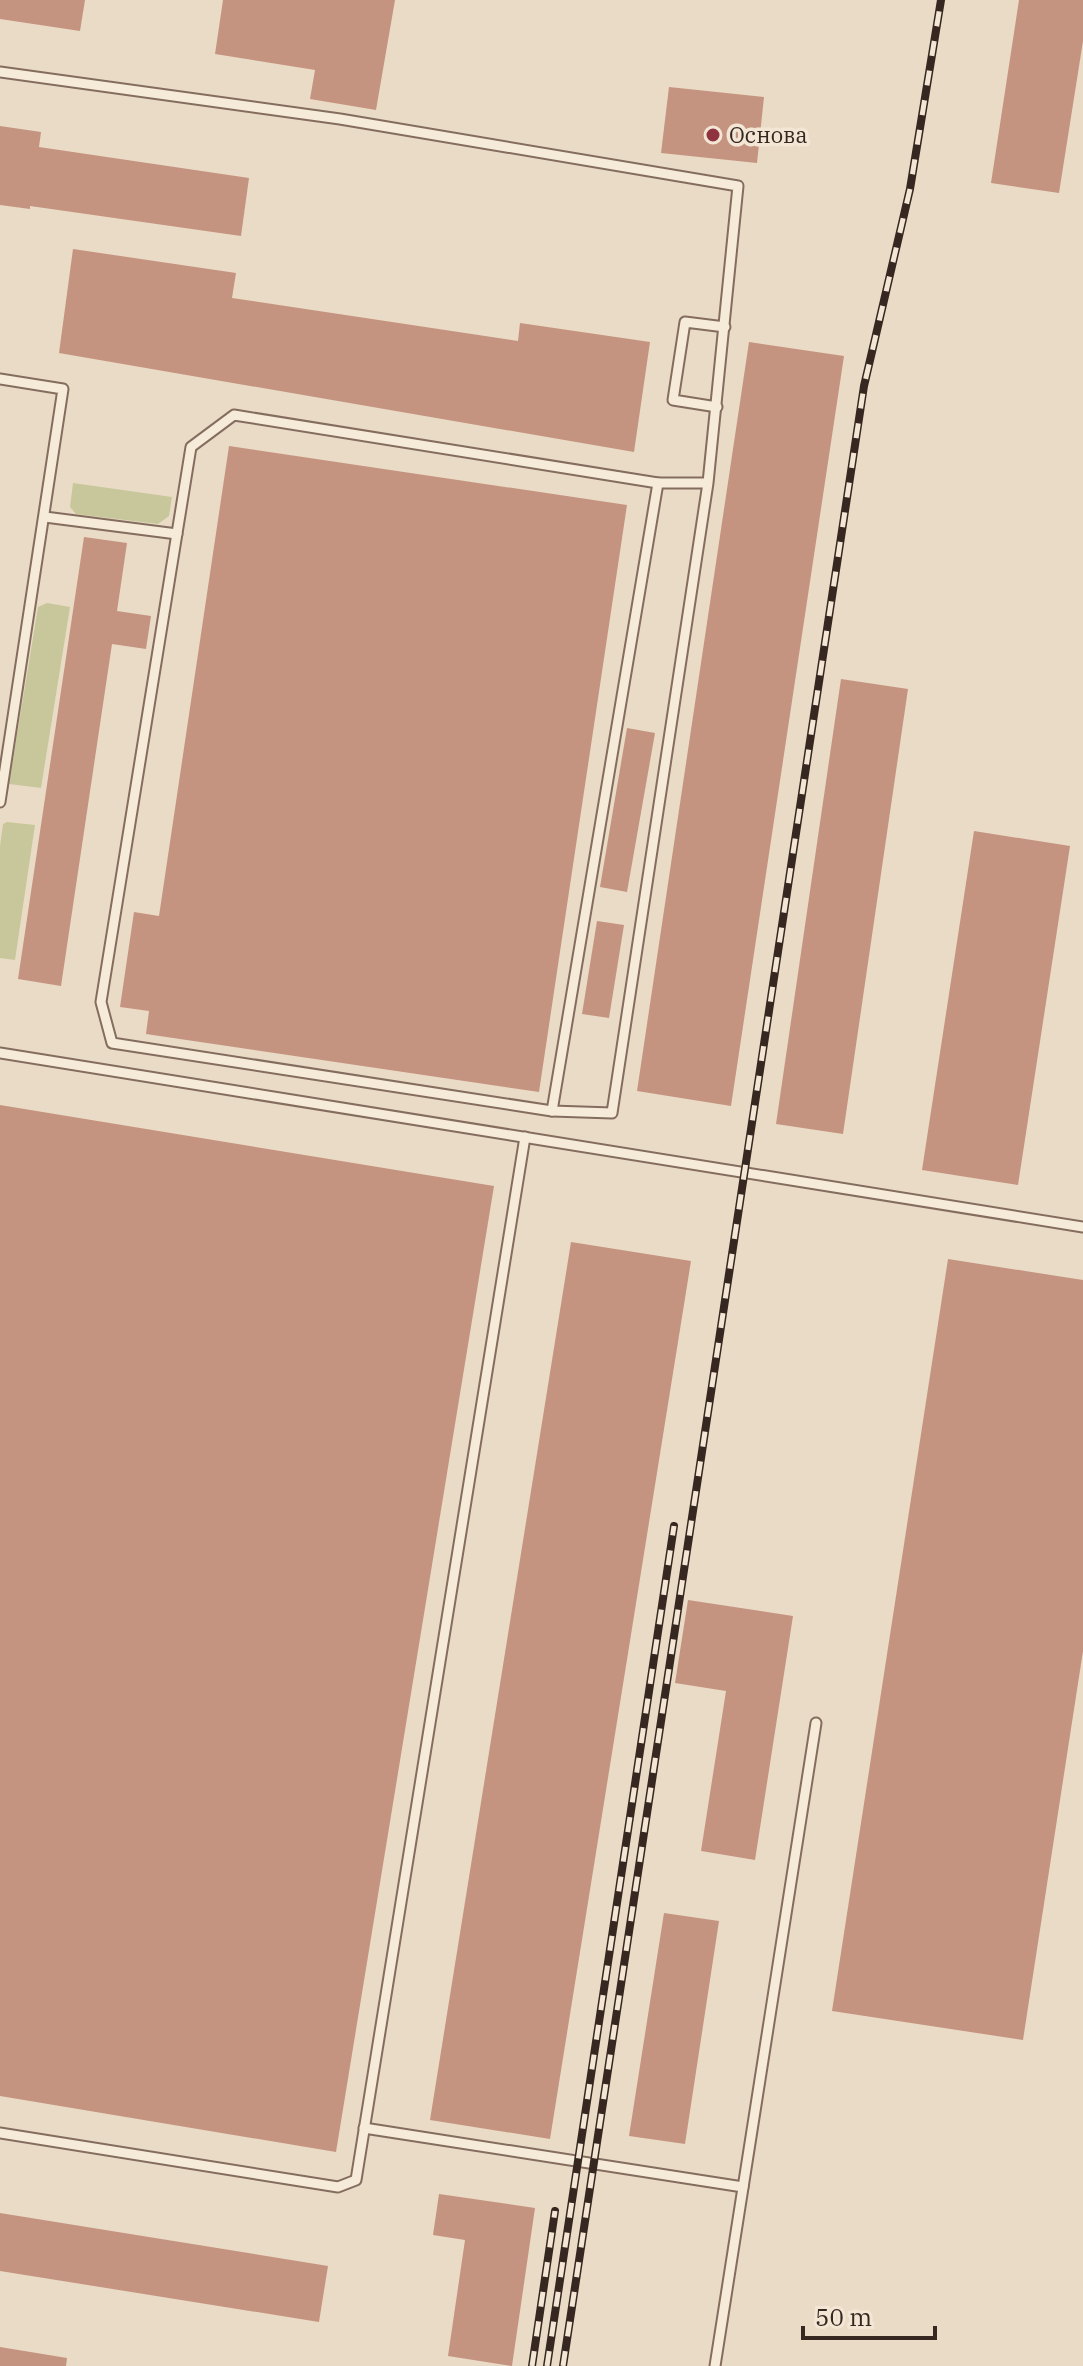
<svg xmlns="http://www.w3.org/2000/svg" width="1083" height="2366" font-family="'IBM Plex Serif',serif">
<rect width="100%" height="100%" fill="#eadbc6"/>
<g fill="#c8c79b">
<path d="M73,483L172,497L169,516L158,524L76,514L70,507Z"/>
<path d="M47,603L70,607L41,788L9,784L38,607Z"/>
<path d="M7,822L35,825L15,960L0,958V846L3,824Z"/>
</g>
<g fill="#c59480">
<path d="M0,0H85L80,31L0,19Z"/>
<path d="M223,0H395L376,110L310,99L315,70L215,54Z"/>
<path d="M1019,0H1083V41L1059,193L991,183Z"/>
<path d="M669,87L764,97L757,163L661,153Z"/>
<path d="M0,126L41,132L39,147L249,178L241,236L30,206V209L0,205Z"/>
<path d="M73,249L236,273L232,298L518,341L520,323L650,342L634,452L59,353Z"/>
<path d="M749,342L844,356L731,1106L637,1091Z"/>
<path d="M229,446L627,505L539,1092L146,1034L149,1011L120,1007L134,912L159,916Z"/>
<path d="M84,537L127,543L117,611L151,616L146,649L112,644L61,986L18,979Z"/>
<path d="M841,679L908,689L843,1134L776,1124Z"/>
<path d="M627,728L655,733L627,892L600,887Z"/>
<path d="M974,831L1070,846L1018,1185L922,1170Z"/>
<path d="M597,921L624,925L609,1018L582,1014Z"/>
<path d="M0,1105L494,1186L336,2152L0,2096Z"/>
<path d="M571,1242L691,1261L550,2139L430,2120Z"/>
<path d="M948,1259L1083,1280V1651L1023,2040L832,2011Z"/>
<path d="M688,1600L793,1616L755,1860L701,1851L726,1691L675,1683Z"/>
<path d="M664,1913L719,1921L685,2144L629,2136Z"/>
<path d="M439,2194L535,2208L512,2366L448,2356L465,2240L433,2235Z"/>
<path d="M0,2213L328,2266L319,2322L0,2271Z"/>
<path d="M0,2347L67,2358L66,2366H0Z"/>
</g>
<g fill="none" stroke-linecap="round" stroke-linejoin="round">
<g stroke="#846d5e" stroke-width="13">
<g id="lane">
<path d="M0,72L340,119L738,186L708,483H658L234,415L191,447L101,1002L112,1043L552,1111L612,1113L708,483"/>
<path d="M0,379L63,389L0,802"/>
<path d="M717,407L673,400L685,322L725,327"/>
<path d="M45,517L177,534"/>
<path d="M0,1053L1083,1227"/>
<path d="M552,1111L658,483"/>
<path d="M364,2128L743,2187"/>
<path d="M0,2133L338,2187L356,2180L525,1137"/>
<path d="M715,2366L816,1723"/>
</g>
</g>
<use href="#lane" stroke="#f6ead9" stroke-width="9"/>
<g stroke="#362820" stroke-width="8">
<g id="rail">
<path d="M532,2366L555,2211"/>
<path d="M547,2366L674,1526"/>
<path d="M563,2366L864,386L910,189L941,0"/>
</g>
</g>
<use href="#rail" stroke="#f3e6d5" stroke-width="5" stroke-dasharray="15" stroke-linecap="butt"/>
</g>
<circle fill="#8e333f" stroke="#f3e6d5" stroke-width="3" cx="713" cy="135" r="8"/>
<g text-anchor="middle" stroke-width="7" stroke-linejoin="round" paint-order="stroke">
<g font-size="22" fill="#362820" stroke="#f3e6d5" text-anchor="start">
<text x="729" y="143">Основа</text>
</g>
</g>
<path d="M803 2326v12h132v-12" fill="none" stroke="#362820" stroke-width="4"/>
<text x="815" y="2326" font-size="24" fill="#362820" stroke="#f3e6d5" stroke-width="6" paint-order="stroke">50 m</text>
</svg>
